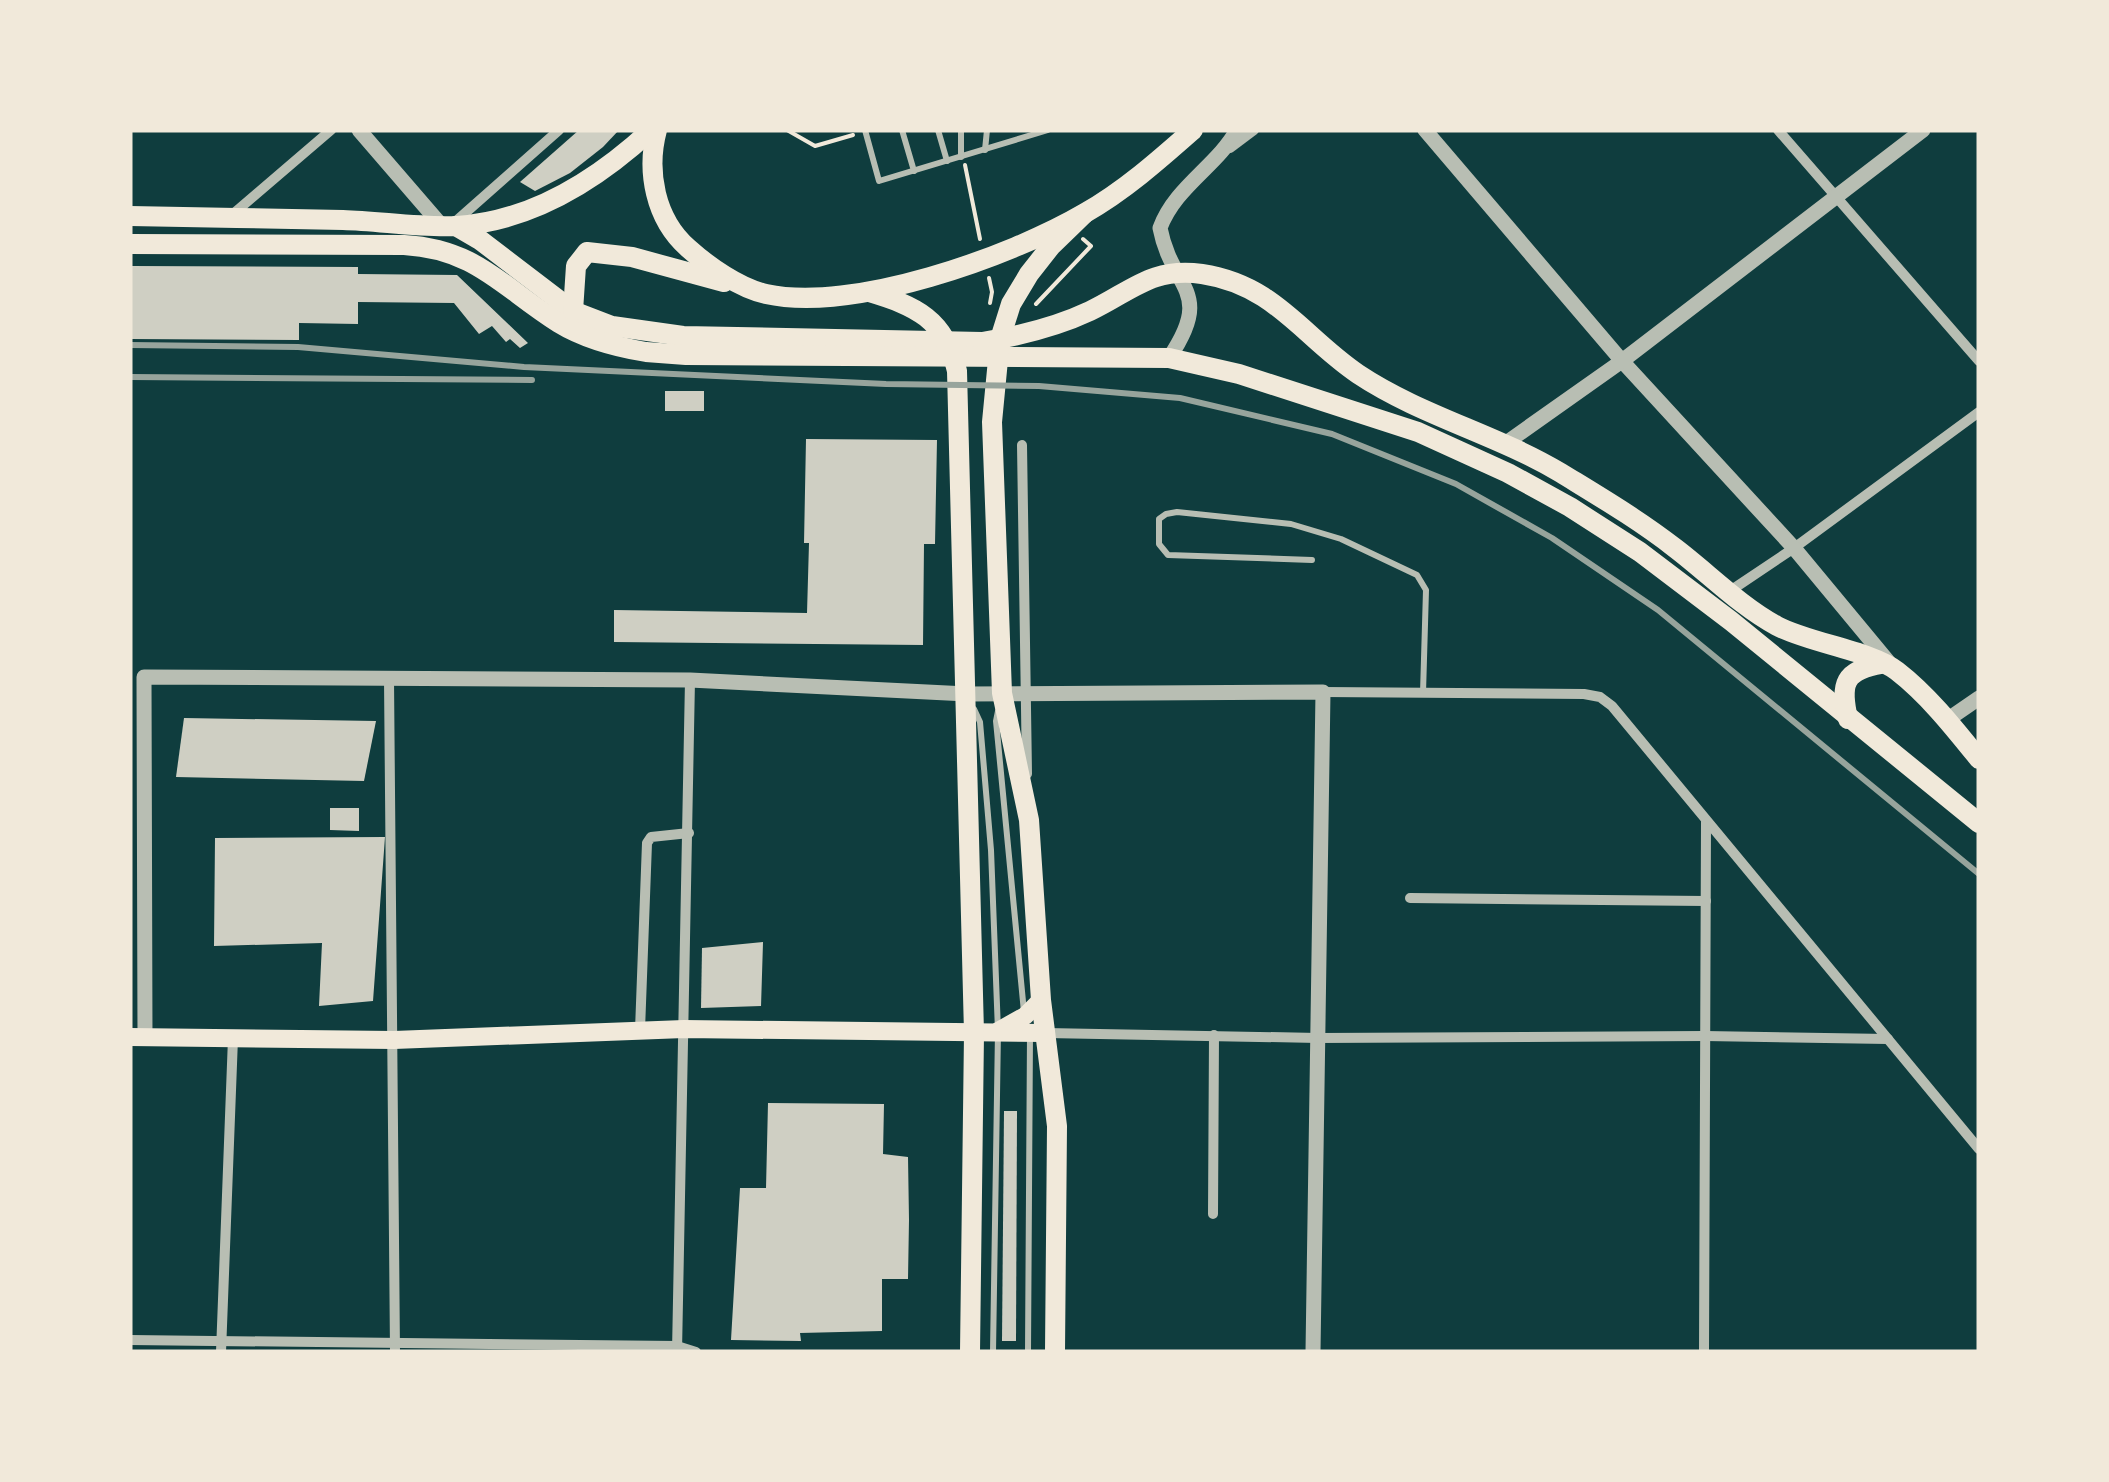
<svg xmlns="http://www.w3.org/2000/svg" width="2109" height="1482" font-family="'Titillium Web',sans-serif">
<rect width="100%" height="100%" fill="#0f3d3e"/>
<g fill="#cfcfc3">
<path d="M579,130H619L603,147L570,173L535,191L520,182Z"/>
<path d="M130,266L358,267V274L457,275L528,343L520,348L510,339L506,342L492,326L479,334L454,303L358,302V324L299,323V340L130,339Z"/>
<rect x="665" y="391" width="39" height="20"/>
<path d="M806,439L937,440L935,544H924L923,645L614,642V610L807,613L809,543H804Z"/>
<path d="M184,718L376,721L364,781L176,777Z"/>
<path d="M330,808H359V831L330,830Z"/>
<path d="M385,837L373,1001L319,1006L322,943L214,946L215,838Z"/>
<path d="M763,942L761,1006L701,1008L702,948Z"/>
<path d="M768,1103L884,1104L883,1154L908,1157L909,1220L908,1279H882V1331L800,1333L801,1341L731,1340L740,1188H766Z"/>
<path d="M1004,1111H1017L1016,1341H1002Z"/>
</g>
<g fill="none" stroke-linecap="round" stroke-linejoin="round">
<g stroke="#f1e9da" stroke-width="4">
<path d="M787,130L815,146L853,135"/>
<path d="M965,165L980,239"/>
<path d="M989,278L992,292L990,303"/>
<path d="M1036,304L1091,246L1083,239"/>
</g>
<g stroke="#b8beb3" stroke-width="6">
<path d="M865,130L879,181L1048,130"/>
<path d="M902,130L914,171"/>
<path d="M938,130L947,161"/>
<path d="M961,130V157"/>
<path d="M985,150L987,130"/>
<path d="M1312,560L1168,555L1159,544V519L1166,514L1177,512L1291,524L1341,539L1417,575L1426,590L1423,693"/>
<path d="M974,709L980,722L991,850L998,1031L993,1352"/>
<path d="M998,711L996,721L1024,1012"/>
<path d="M1028,1352L1030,1033"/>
</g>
<g stroke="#b8beb3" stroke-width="10">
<path d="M1778,130L1979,361"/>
<path d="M1230,148L1254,130"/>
<path d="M233,214L331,130"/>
<path d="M455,222L559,130"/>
<path d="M1022,445L1027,774"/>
<path d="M1730,591L1794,548L1979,412"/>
<path d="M389,679L395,1352"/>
<path d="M1323,692L1584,694L1600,697L1612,706L1979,1149"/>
<path d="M1410,898L1706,901"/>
<path d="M640,1030L647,843L651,837L689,833"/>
<path d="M1046,1033L1318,1038L1705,1036L1888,1039"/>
<path d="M1213,1214L1214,1035"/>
<path d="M130,1340L677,1346L696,1352"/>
<path d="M221,1352L233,1038"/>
<path d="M677,1352L690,680"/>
<path d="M1704,1352L1706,822"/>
</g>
<g stroke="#b8beb3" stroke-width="15">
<path d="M359,130L441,225"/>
<path d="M1425,130L1622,361L1794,548L1891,665"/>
<path d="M1169,358C1215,290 1172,290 1160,228C1175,187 1217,166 1237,130"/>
<path d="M1506,443L1622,361L1923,130"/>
<path d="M1947,720L1979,698"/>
<path d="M145,1038L144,677L690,680L967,694L1323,692L1313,1352"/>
</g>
<g stroke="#f1e9da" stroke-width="18">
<path d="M998,1031L1025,1016L1041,1000"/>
<path d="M130,1037L394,1040L684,1029L1046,1033"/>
</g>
<g stroke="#f1e9da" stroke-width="20">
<path d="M657,130C646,171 655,219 688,248C708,266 739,288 766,294C852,313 1010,257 1085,213C1124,191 1159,160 1193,130"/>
<path d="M130,216C201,217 272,219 343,220C380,221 420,228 457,226C533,221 597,180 651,130"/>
<path d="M456,226L480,240L573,311L612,326L683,336L982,342C1019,336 1056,327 1090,311C1132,291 1151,267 1202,274C1275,285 1302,336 1358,374C1421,416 1496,434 1561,473C1600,497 1639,520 1675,548C1708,573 1740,606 1777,626C1809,643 1872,651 1897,671C1928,695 1954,728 1979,759"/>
<path d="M130,244L404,245C476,249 502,287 559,323C585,339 616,347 646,352L686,355L1169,358L1239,374L1418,432L1508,473L1570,507L1640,552L1731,621L1979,823"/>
<path d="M869,292C916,306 945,319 957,371L974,1033L970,1352"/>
<path d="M573,311L576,266L587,252L632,257L724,282"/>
<path d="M1848,719C1840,683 1844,671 1881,664"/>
<path d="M1055,1352L1057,1126L1041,1000L1029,820L1002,693L992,422L1000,339L1011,304L1029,274L1051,246L1084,214"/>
</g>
<g stroke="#97a49c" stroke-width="6">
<path d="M130,345L298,347L524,367L886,384L1039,386L1180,398L1332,434L1456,484L1552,538L1658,610L1979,874"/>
<path d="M130,377L532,380"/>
</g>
</g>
<rect width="2109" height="1482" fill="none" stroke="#f1e9da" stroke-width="265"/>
</svg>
